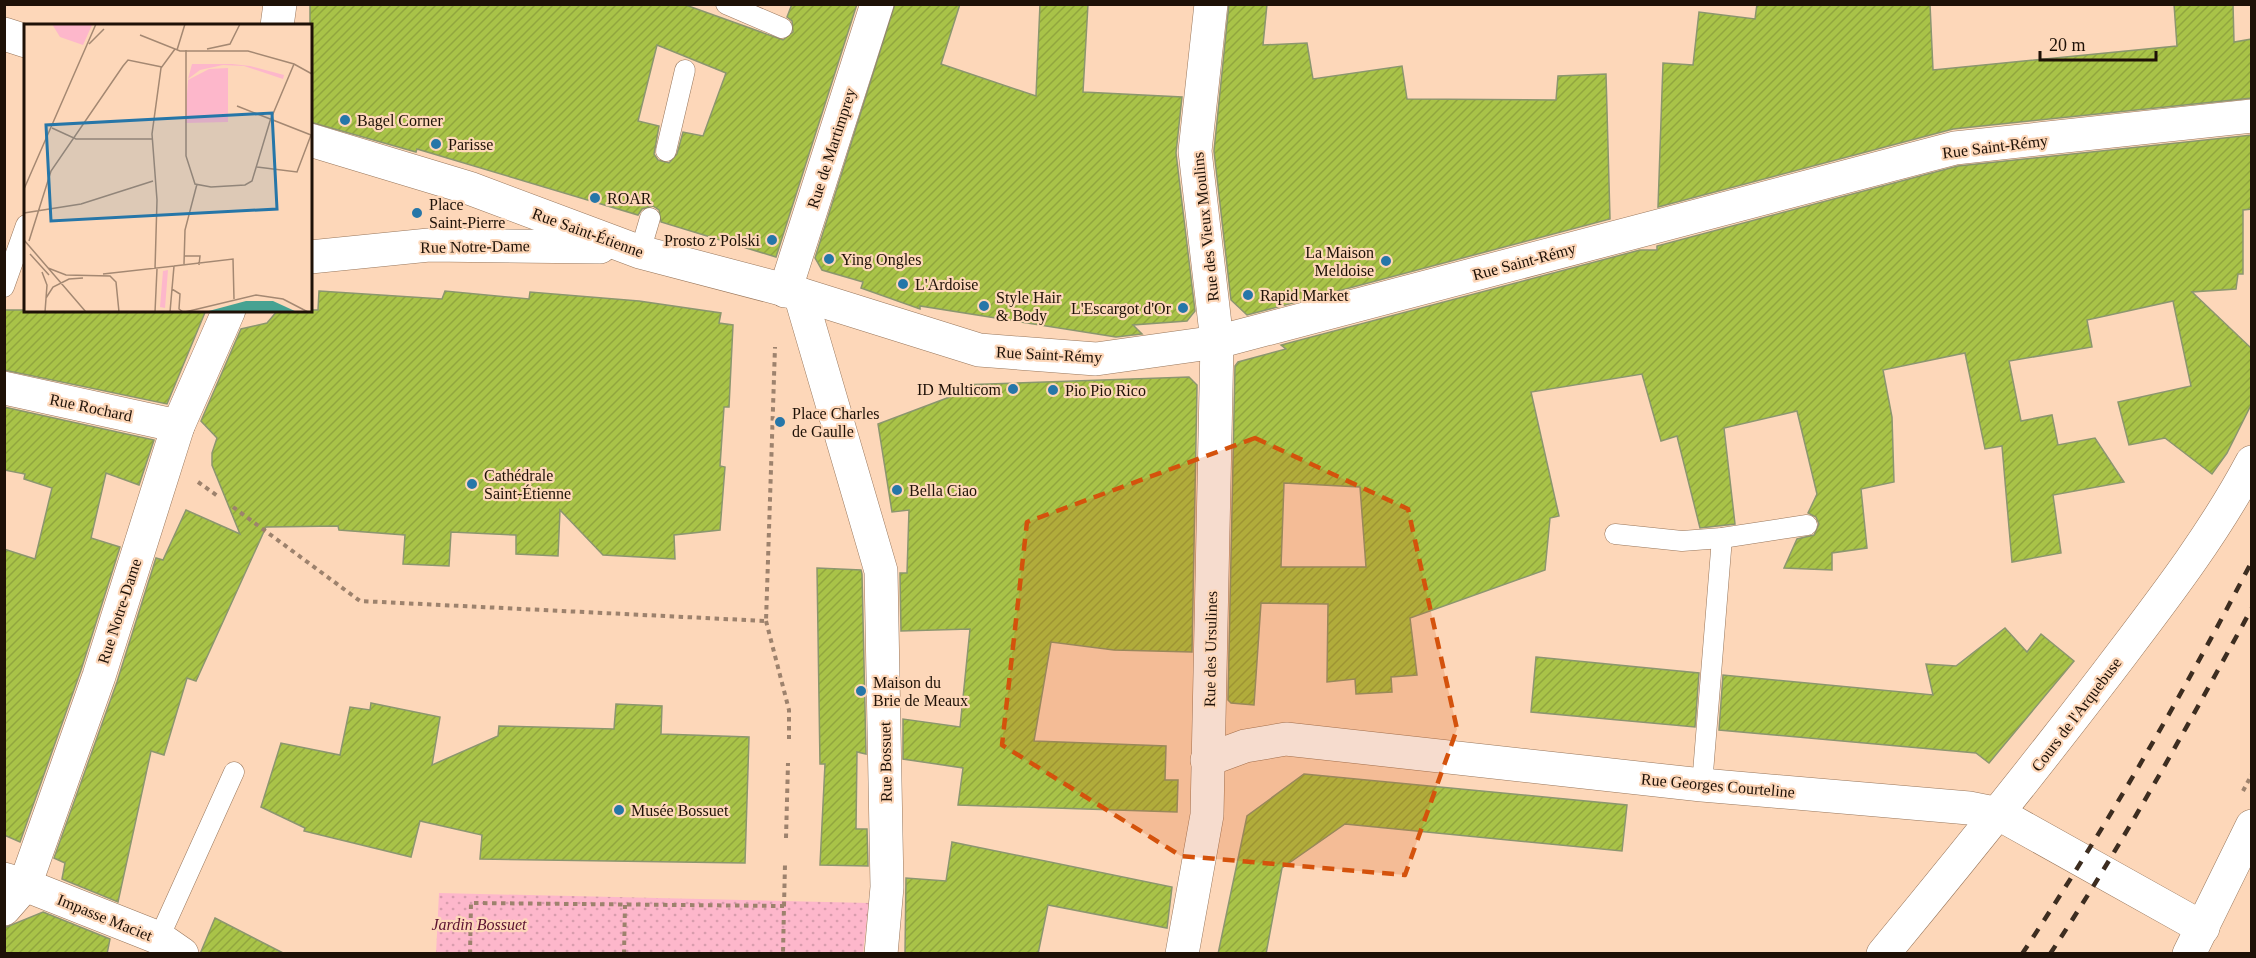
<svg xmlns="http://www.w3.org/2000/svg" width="2256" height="958" font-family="Georgia,serif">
<defs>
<pattern id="park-dots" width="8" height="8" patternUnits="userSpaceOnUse" patternTransform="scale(1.5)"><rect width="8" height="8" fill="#fdb7cb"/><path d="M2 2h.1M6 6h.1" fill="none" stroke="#d89cad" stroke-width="1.8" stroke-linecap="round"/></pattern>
<pattern id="building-hatch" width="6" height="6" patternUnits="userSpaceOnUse" patternTransform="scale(1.5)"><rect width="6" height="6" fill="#a9c348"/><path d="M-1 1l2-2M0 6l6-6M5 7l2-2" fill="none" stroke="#91a63e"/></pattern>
</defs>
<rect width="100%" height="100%" fill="#fdd7b9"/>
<path fill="url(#park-dots)" d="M439,893L869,903L863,953L436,954Z"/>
<g fill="url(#building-hatch)" stroke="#8b966e" stroke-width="1.5" fill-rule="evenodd">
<path d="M310,4H683L783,40L793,32L792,21L787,17L792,4H857L776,257L661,222L659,210L653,206L642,209L638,215L417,149L416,152L310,122ZM657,45L726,73L703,136L683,132L677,154L669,163L658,160L654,154L659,126L638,121Z"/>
<path d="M895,4H960L941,64L1036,96L1040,4H1088L1083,92L1182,97L1176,153L1195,311L1187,321L1133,325L1142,334L1116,337L920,306V309L861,288L863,282L822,270L815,258Z"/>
<path d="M1229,4H1267L1263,45L1307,43L1313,79L1402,66L1407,99L1556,100L1558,76L1606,74L1610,219L1247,315L1231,300L1214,151Z"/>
<path d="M1757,4H1930L1933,70L2177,46L2174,4H2233L2234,42L2252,39V98L1953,129L1658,207L1663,63L1693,65L1699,12L1755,19Z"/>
<path d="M2252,135V209L2243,210V274H2238L2236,289L2192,292L2252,349V403L2227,453L2212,474L2165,438L2129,445L2118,402L2191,386L2173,301L2087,320L2092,347L2009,361L2021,421L2052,415L2058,445L2095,438L2124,482L2053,495L2061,553L2012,562L2002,446L1985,449L1965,353L1883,370L1892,417L1894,482L1861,489L1867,548L1832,553V570L1784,568L1797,539L1814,535L1819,524L1816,517L1808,513L1817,494L1797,411L1724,428L1735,524L1700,528L1677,436L1661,441L1642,374L1531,392L1559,516L1550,518L1545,570L1410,618L1417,675L1391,677L1392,692L1356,694L1355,679L1327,682L1328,604L1261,603L1254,705L1231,703L1228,700L1235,366L1238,362L1286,349L1281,345L1640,250H1657V246L1958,166ZM1284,483L1360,487L1366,567H1281Z"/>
<path d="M319,291L442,299L445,291L529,299L530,292L639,301L721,313L719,323L733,325L729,407H724L720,466L725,467L720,530L674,535L675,559L603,555L560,510L558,556L516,554V535L451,532L449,566L403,564L405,535L339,530L338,526L266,527L196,681L187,678L164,755L151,751L118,902L62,879L65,863L54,858L117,682L156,558L163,560L186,510L240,534L212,465V453L217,438L201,421L241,329L267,323L278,310H318Z"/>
<path d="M4,310H206L167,404L4,370Z"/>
<path d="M1189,377L1197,385L1192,652L1114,650L1051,642L1034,741L1166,746L1165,780H1178L1177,812L958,805L963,768L903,759V719L960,727L970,629L901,631L900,573H907L909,510L892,512L878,424L963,392L959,385Z"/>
<path d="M4,407L154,440L139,485L106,473L91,538L120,547L81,670L20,842L4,835V549L35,559L52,488L24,479L25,474L4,470Z"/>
<path d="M817,568L861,570L862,574L866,754L857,752L856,829H867L868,866L820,865L825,764H820Z"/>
<path d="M2005,628L2027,652L2041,634L2074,661L1989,763L1976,753L1719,730L1723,675L1933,695L1926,664L1956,666Z"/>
<path d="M1536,657L1699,673L1695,727L1531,712Z"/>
<path d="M371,703L440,717L432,765L498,736L499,726L614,729L616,704L662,706L661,734L749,737L745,863L480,859L482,835L420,821L411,857L304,831L305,828L261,807L281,743L340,755L350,707L370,710Z"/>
<path d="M1304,774L1627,805L1622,851L1345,824L1282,868L1266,954H1218L1247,816Z"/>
<path d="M952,842L1172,887L1167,928L1048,905L1038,954H905L906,878L946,881Z"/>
<path d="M43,912L110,939L107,954H4V928Z"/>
<path d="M215,918L285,954H200Z"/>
</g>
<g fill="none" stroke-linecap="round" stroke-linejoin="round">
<g stroke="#98765b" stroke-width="21">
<g id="lane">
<path d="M726,4L782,28"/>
<path d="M666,151L685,70"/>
<path d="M640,252L650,218"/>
<path d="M4,287L26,225"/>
<path d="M1615,534L1682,541L1722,538L1807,525"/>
<path d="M1702,785L1722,538"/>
<path d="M159,938L234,772"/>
</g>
</g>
<g stroke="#98765b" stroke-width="34">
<g id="street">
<path d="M277,26L280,4"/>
<path d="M4,34L26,41"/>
<path d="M310,140L469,188L640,252L800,294L979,350L1096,359L1217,342L1955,148L2252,116"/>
<path d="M310,257L429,245L600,247"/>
<path d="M785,291L877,4"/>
<path d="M800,294L881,571L887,887L881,954"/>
<path d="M4,388L178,426"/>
<path d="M1207,760L1245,746L1286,739L1702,785L1969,808L1999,814L2203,928"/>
<path d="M4,879L25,885L159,938L182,954"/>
<path d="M4,909L25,885L99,676L178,426L229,310"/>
<path d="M1182,954L1207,815L1217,342L1195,151L1211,4"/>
<path d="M1883,954C1959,862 2033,770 2105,676C2158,606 2211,539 2252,462"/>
</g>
</g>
<g stroke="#98765b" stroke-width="34">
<path id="secondary" d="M2189,954L2252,826"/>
</g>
<g stroke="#9d826d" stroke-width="4" stroke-dasharray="4.5 4.5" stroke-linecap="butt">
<path d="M198,482L219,497"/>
<path d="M233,507L360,601L766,621L775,347"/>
<path d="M766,621L789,710V739"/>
<path d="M2243,791L2252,774"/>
<path d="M786,838L788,763"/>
<path d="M784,906L785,864"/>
<path d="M470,954L471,903L784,906L783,954"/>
<path d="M624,954L625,905"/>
</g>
<use href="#lane" stroke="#fff" stroke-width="20"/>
<use href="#street" stroke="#fff" stroke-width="33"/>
<use href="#secondary" stroke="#fff" stroke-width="33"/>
<g stroke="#3d2d20" stroke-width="4.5" stroke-dasharray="10 10" stroke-linecap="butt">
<path d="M2022,954C2106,827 2182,696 2252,561"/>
<path d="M2050,954C2124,842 2188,725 2252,608"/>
</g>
</g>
<path fill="#d4520c" fill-opacity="0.2" stroke="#d4520c" stroke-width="4.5" stroke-dasharray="12 8" stroke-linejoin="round" d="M1255,438L1408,509L1457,729L1405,875L1181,856L1002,745L1027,522Z"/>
<g fill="#2676a8" stroke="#fdd7b9" stroke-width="2">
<circle cx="345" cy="120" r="6"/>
<circle cx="436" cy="144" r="6"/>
<circle cx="595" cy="198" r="6"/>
<circle cx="417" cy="213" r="6"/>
<circle cx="772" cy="240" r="6"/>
<circle cx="829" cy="259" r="6"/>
<circle cx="1386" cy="261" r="6"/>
<circle cx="903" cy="284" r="6"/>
<circle cx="1248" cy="295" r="6"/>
<circle cx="984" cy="306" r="6"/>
<circle cx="1183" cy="308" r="6"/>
<circle cx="1013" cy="389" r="6"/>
<circle cx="1053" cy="390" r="6"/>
<circle cx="780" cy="422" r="6"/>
<circle cx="472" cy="484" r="6"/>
<circle cx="897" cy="490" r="6"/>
<circle cx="861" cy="691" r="6"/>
<circle cx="619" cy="810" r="6"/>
</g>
<g text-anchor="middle" stroke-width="4.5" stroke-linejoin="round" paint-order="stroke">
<g font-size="16" fill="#1e1107" stroke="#fdd7b9" text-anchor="start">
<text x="357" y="126">Bagel Corner</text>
<text x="448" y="150">Parisse</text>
<text x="607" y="204">ROAR</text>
<text x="429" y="210">Place<tspan x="429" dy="18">Saint-Pierre</tspan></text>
<text x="760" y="246" text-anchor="end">Prosto z Polski</text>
<text x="1374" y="258" text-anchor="end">La Maison<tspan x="1374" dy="18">Meldoise</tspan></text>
<text x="841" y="265">Ying Ongles</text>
<text x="915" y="290">L'Ardoise</text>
<text x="1260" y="301">Rapid Market</text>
<text x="996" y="303">Style Hair<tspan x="996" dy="18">&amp; Body</tspan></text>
<text x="1171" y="314" text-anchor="end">L'Escargot d'Or</text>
<text x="1001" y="395" text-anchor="end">ID Multicom</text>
<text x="1065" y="396">Pio Pio Rico</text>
<text x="792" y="419">Place Charles<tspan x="792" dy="18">de Gaulle</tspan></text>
<text x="484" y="481">Cathédrale<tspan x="484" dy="18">Saint-Étienne</tspan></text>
<text x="909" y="496">Bella Ciao</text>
<text x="873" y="688">Maison du<tspan x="873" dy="18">Brie de Meaux</tspan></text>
<text x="631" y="816">Musée Bossuet</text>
</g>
<g font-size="16" fill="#1e1107" stroke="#fdd7b9">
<text transform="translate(1995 146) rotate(-7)" y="6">Rue Saint-Rémy</text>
<text transform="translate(831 148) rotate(-72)" y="6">Rue de Martimprey</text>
<text transform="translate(1205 227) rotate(-96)" y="6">Rue des Vieux Moulins</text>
<text transform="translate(588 232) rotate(20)" y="6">Rue Saint-Étienne</text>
<text transform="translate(475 246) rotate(-1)" y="6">Rue Notre-Dame</text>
<text transform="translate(1524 261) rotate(-15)" y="6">Rue Saint-Rémy</text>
<text transform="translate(1049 354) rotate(3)" y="6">Rue Saint-Rémy</text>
<text transform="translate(91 407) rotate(12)" y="6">Rue Rochard</text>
<text transform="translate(119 611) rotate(-72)" y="6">Rue Notre-Dame</text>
<text transform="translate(1210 649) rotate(-89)" y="6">Rue des Ursulines</text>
<text transform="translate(2076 714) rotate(-53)" y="6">Cours de l'Arquebuse</text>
<text transform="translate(885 762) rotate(-91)" y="6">Rue Bossuet</text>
<text transform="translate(1718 785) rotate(5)" y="6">Rue Georges Courteline</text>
<text transform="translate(105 917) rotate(22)" y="6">Impasse Maciet</text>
</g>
<g font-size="16" font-style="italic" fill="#5c1231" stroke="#fdd7b9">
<text x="479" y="930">Jardin Bossuet</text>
</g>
</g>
<g transform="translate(24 24)">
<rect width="288" height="288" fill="#fdd7b9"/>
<path d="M168,40H208L226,42L260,51L259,55L220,42L199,41L176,46L164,55ZM144,246L141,284L136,283L139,247Z" fill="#fdb7cb"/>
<path d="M28,0H68V1L59,21L36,13ZM204,44V98L161,99L164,56L185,45Z" fill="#fdb7cb"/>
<path d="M222,277H249L273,288H181Z" fill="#46a292"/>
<path fill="none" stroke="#a48872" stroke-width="1.5" d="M116,11L156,27H224L270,40L288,50M65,20L80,5M183,25L206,20L216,0M153,26L161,0M162,26V132L171,160L187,163L221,161L228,157L246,97L270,40M213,82L287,111L273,148L233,143M28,104L52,115H128M0,165L72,0M0,189L57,180L129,157M0,216L62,288M5,217L27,147L99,42L104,36L138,43M6,230L25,251M160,232H176L175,241M160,240L161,206L173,160M150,242L209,235L210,275M24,244L42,251L86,252L92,258L95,288M131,245L133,176L128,110L137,44L151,25M18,248L23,261L21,288M79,250L150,242L148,265M22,274L29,263L45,255L59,254M131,288L133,245M146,288L148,265L156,270L155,285L159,288M161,288L232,271L259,275L284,288"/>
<path fill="#2676a8" fill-opacity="0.15" stroke="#2676a8" stroke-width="3" d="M248,89L253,185L27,197L22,101Z"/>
<rect width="288" height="288" fill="none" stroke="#1e1107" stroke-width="3"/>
</g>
<rect width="2256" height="958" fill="none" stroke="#1e1107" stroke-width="12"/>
<path d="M2040 51v9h116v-9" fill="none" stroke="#1e1107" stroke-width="3"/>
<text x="2049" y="51" font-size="18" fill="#1e1107" stroke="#fdd7b9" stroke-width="4.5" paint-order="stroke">20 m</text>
</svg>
